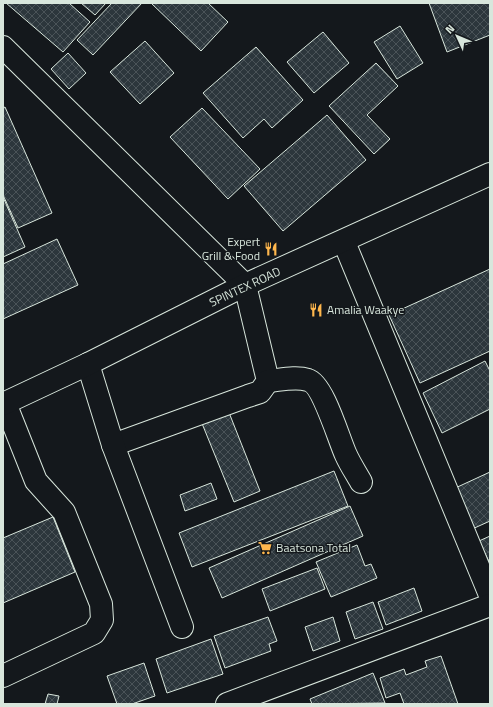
<svg xmlns="http://www.w3.org/2000/svg" width="493" height="707" font-family="'Titillium Web',sans-serif">
<defs>
<pattern id="building-cross-hatch" width="8" height="8" patternUnits="userSpaceOnUse"><rect width="8" height="8" fill="#2c363c"/><path d="M0 0l8 8M0 8l8-8" fill="none" stroke="#4a5358"/></pattern>
</defs>
<rect width="100%" height="100%" fill="#14181c"/>
<g fill="url(#building-cross-hatch)" stroke="#d8e6dc">
<path d="M6,3H69L90,22L63,52Z"/>
<path d="M81,3H106L95,15Z"/>
<path d="M112,3H142L93,55L77,40Z"/>
<path d="M151,3H208L228,22L201,51Z"/>
<path d="M429,3H490V35L447,52Z"/>
<path d="M400,26L423,63L397,79L374,42Z"/>
<path d="M323,32L349,63L314,93L287,62Z"/>
<path d="M145,41L174,73L140,104L110,72Z"/>
<path d="M256,47L303,100L272,128L264,119L243,138L203,93Z"/>
<path d="M68,53L86,73L69,89L51,69Z"/>
<path d="M376,63L398,86L367,115L390,139L374,154L329,106Z"/>
<path d="M5,107L52,213L18,228L3,195V108Z"/>
<path d="M202,108L260,169L228,199L170,137Z"/>
<path d="M327,115L366,160L283,231L244,186Z"/>
<path d="M3,197L25,247L3,257Z"/>
<path d="M57,239L78,285L3,319V264Z"/>
<path d="M490,269V351L420,383L389,315Z"/>
<path d="M485,361L490,371V409L442,433L423,393Z"/>
<path d="M228,410L260,491L234,502L201,421Z"/>
<path d="M334,471L348,506L192,567L179,533Z"/>
<path d="M490,472V521L470,530L451,490Z"/>
<path d="M211,483L217,499L185,511L180,495Z"/>
<path d="M350,506L363,536L222,598L209,568Z"/>
<path d="M53,517L75,572L3,603V538Z"/>
<path d="M490,536V564L479,541Z"/>
<path d="M357,545L365,566L371,564L377,578L331,597L316,562Z"/>
<path d="M317,568L325,589L270,611L262,589Z"/>
<path d="M414,588L422,611L386,625L378,602Z"/>
<path d="M373,602L383,629L355,639L346,612Z"/>
<path d="M268,617L277,641L269,644L271,651L225,668L214,636Z"/>
<path d="M333,617L340,641L313,651L305,627Z"/>
<path d="M211,639L223,674L167,693L156,659Z"/>
<path d="M441,656L458,704H404L400,693L386,698L380,678L404,669L406,675L427,667L425,661Z"/>
<path d="M144,663L155,696L132,704H117L107,676Z"/>
<path d="M373,673L385,703L312,704L310,699Z"/>
<path d="M48,694L59,696L57,704H45Z"/>
</g>
<g fill="none" stroke-linecap="round" stroke-linejoin="round">
<g stroke="#d8e6dc" stroke-width="24">
<g id="minor">
<path d="M3,47L245,285L268,381L260,392L248,396L113,445"/>
<path d="M344,242L490,595"/>
<path d="M88,364L113,445L182,627"/>
<path d="M268,381C280,380 296,376 308,380C323,384 339,440 346,455C350,464 356,473 361,482"/>
<path d="M3,676L94,633L102,620L101,604L64,512L36,481L5,403"/>
<path d="M227,704L490,605"/>
</g>
</g>
<g stroke="#d8e6dc" stroke-width="24">
<path id="major" d="M3,404L88,364L245,285L490,174"/>
</g>
<use href="#minor" stroke="#14181c" stroke-width="22"/>
<use href="#major" stroke="#14181c" stroke-width="22"/>
</g>
<defs>
<g id="restaurant-bare" transform="scale(1.08)"><path d="M-5-6h1v4h1v-4h1v4h1v-4h1v5L-1.5 .5V6h-2V.5L-5-1ZM5-6V6H3V1.5H1.5Q1.5-4 5-6Z" fill="#ffb74d" stroke="#14181c" stroke-width="2.5" paint-order="stroke"/></g>
<g id="supermarket-bare" transform="scale(1.08)"><path d="M-6-5.5h2.5l.6 2H6L4.5 2H-2.5L-4.4-4H-6ZM-1.5 3.2a1.3 1.3 0 1 0 .1 0ZM3 3.2a1.3 1.3 0 1 0 .1 0Z" fill="#ffb74d" stroke="#14181c" stroke-width="2.5" paint-order="stroke"/></g>
</defs>
<g fill-rule="evenodd">
<use href="#restaurant-bare" x="271" y="249"/>
<use href="#restaurant-bare" x="316" y="310"/>
<use href="#supermarket-bare" x="265" y="548"/>
</g>
<g text-anchor="middle" stroke-width="3" stroke-linejoin="round" paint-order="stroke">
<g font-size="12" fill="#d8e6dc" stroke="#14181c" text-anchor="start">
<text x="260" y="246" text-anchor="end">Expert<tspan x="260" dy="14">Grill &amp; Food</tspan></text>
<text x="327" y="314">Amalia Waakye</text>
<text x="276" y="552">Baatsona Total</text>
</g>
<g font-size="12" fill="#d8e6dc" stroke="#14181c">
<text transform="translate(245 287) rotate(-25)" y="4">SPINTEX ROAD</text>
</g>
</g>
<rect width="493" height="707" fill="none" stroke="#d8e6dc" stroke-width="8"/>
<g transform="translate(457 36) rotate(314)" stroke="#14181c" stroke-width="3" paint-order="stroke">
<path d="M0-3L7 15L0 10L-7 15Z" fill="#d8e6dc"/>
<text y="-6" font-size="11" font-weight="bold" text-anchor="middle" fill="#d8e6dc">N</text>
</g>
</svg>
